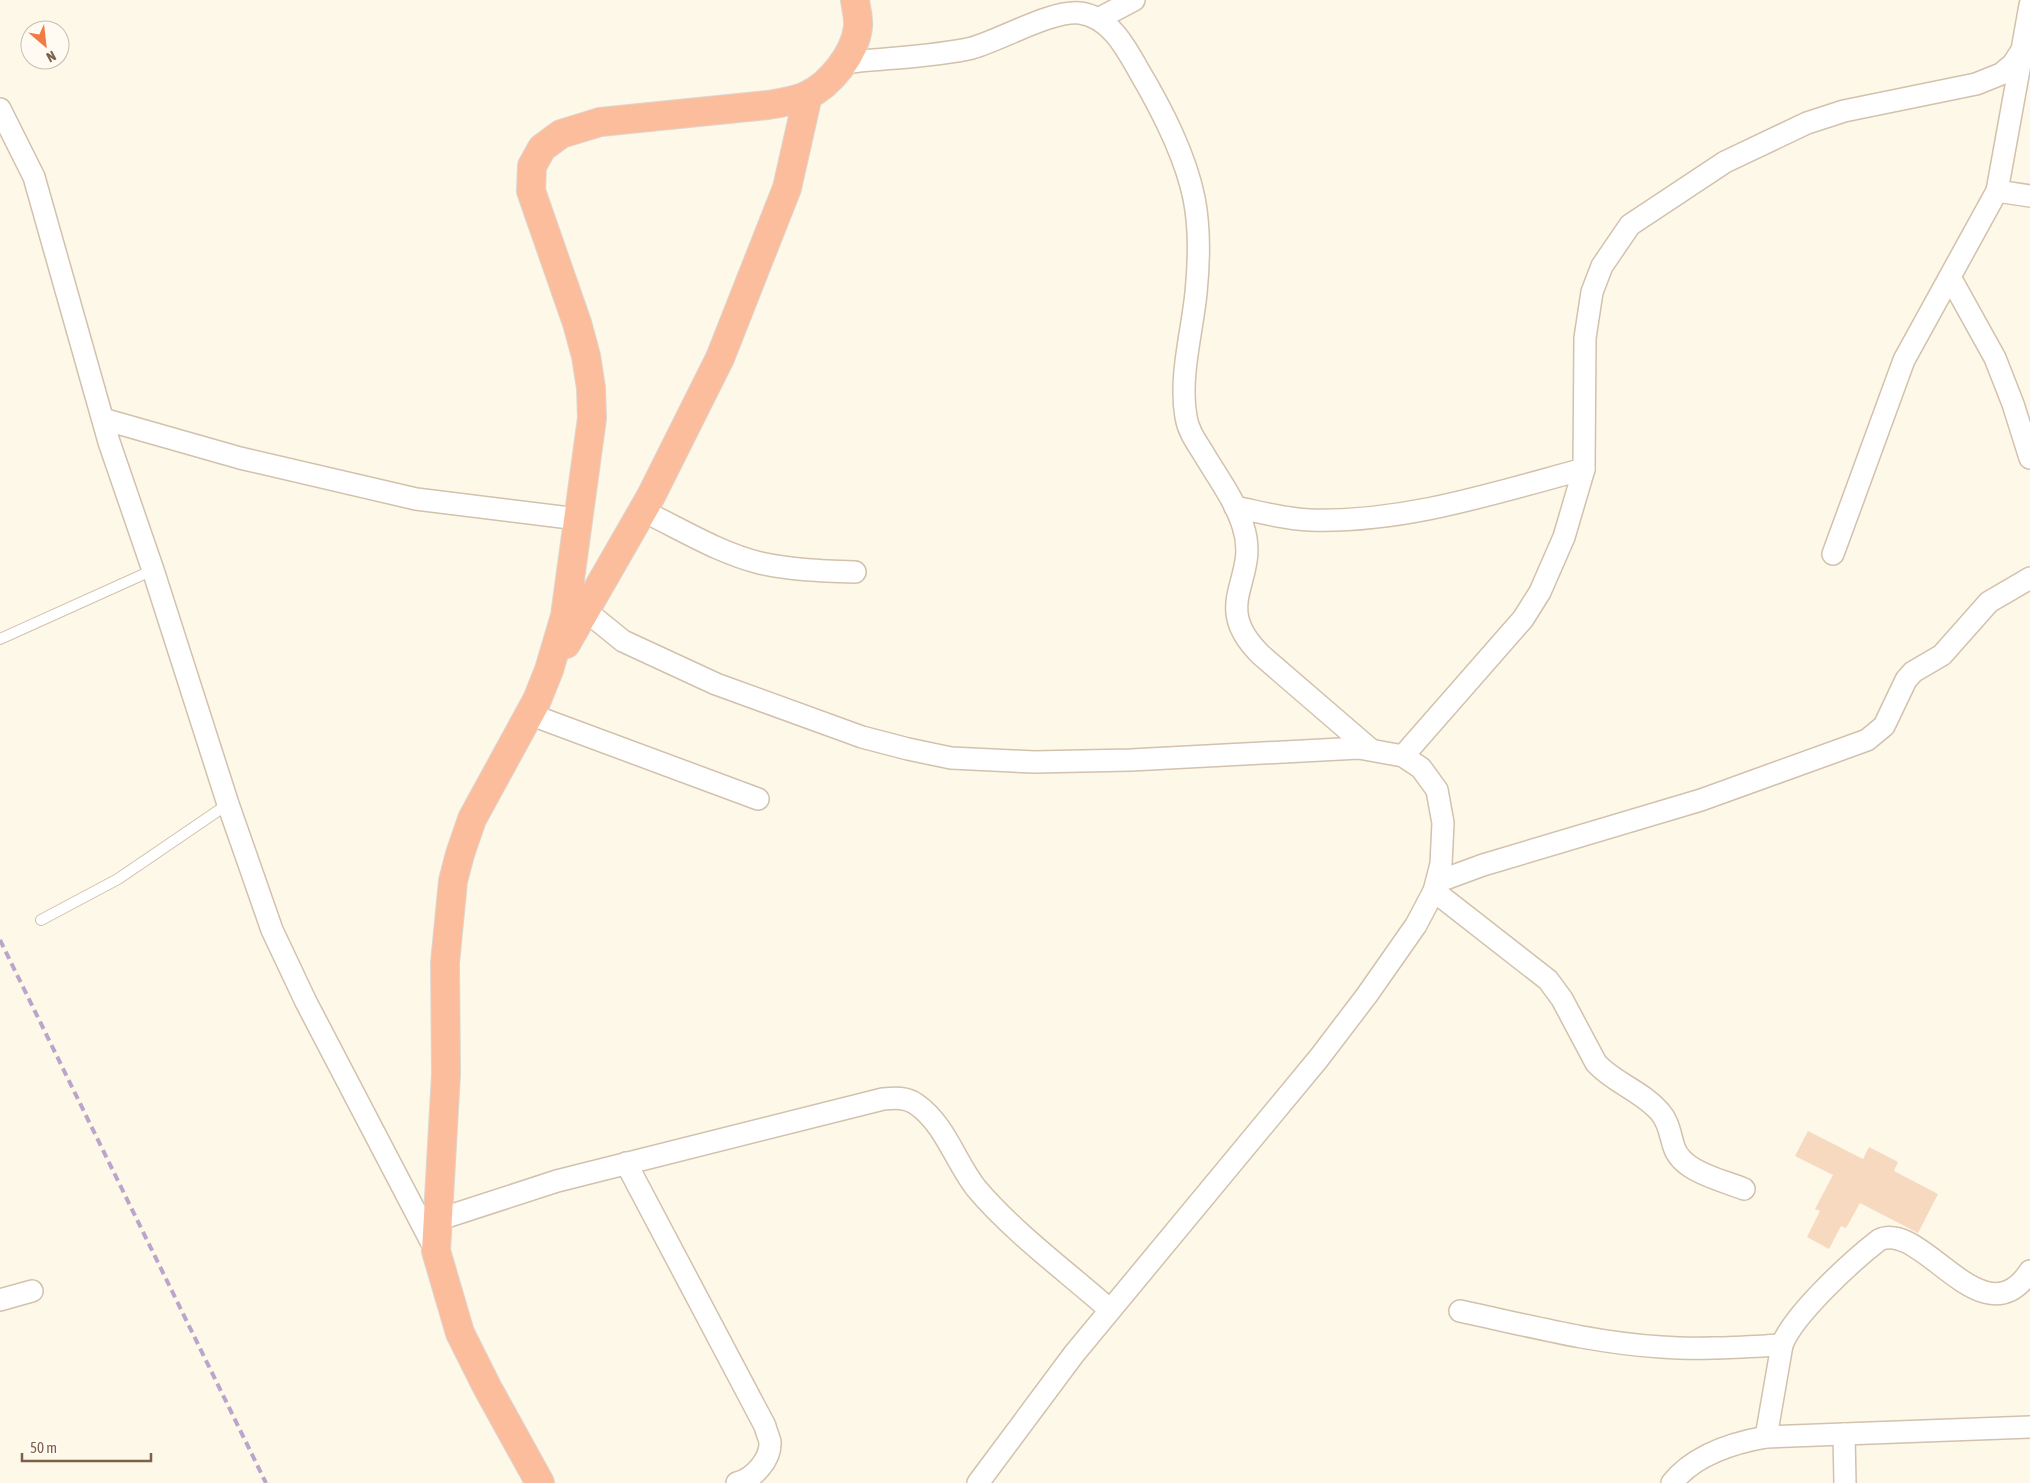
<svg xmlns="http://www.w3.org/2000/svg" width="2030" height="1483" font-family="'Asap Condensed',sans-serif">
<rect width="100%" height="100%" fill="#fef8e9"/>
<path fill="#f6d9bf" d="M1808,1131L1863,1159L1869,1147L1898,1162L1894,1171L1938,1194L1918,1233L1860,1203L1846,1228L1841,1226L1829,1249L1807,1237L1820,1211L1815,1209L1833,1175L1795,1156Z"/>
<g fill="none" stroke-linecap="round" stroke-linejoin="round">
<g stroke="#d2c1ad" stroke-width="12">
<g id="lane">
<path d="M0,639L153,570"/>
<path d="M41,920L118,879L228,804"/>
</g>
</g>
<g stroke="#d2c1ad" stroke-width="24">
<g id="street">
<path d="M1100,18L1134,0"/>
<path d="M843,63C882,58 935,57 972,48C1001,40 1051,10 1080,13C1110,17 1126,48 1139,71C1162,110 1185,154 1194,198C1200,228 1199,263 1196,293C1192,333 1179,377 1186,417C1188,430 1195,440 1202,451C1216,475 1235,500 1243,526C1261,580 1208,603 1261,655L1370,749"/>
<path d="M0,109L34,177L109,442L153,570L228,804L272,930L306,1002L436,1251"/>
<path d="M1997,191L2030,196"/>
<path d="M1950,277L1995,358L2013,404L2030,458"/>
<path d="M103,419L240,458L416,499L578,519"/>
<path d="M1235,507C1260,512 1284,519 1310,520C1404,523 1494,493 1584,469"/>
<path d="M643,511C681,529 719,553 760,563C791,570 823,571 855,572"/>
<path d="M1833,554L1904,360L1997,191L2022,53"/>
<path d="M586,611L623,641L716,684L862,737L908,749L951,758L1034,762L1131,760L1359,748L1403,756L1421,768L1437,790L1443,823L1441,864L1434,891L1416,925L1367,995L1319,1058L1074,1354L978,1483"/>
<path d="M529,714L758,799"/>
<path d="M1403,756L1523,619L1540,592L1564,537L1584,469L1585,338L1592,292L1602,266L1630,225L1725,162L1807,123L1844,111L1976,84L2001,74L2013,64L2022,50L2030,5"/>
<path d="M1437,882L1483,865L1701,800L1867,740L1884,726L1906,680L1913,672L1942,655L1989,602L2030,578"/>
<path d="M1434,891L1548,980L1562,999L1596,1063C1614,1083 1642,1091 1660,1112C1669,1122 1670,1135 1674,1147C1682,1172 1722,1180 1744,1189"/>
<path d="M626,1163L765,1426C766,1431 769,1437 770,1442C771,1460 753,1479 737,1483"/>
<path d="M437,1220L557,1181L883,1099C895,1098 906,1097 916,1104C945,1124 955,1161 976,1188C1013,1232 1066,1271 1109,1309"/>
<path d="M0,1300L32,1291"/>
<path d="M1460,1311C1526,1325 1593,1343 1661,1347C1701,1350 1742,1347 1782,1345"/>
<path d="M1844,1434L1845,1483"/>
<path d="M1766,1437L1782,1345C1793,1315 1852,1261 1879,1240C1922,1219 1983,1343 2030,1271"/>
<path d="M1672,1483C1694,1455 1732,1443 1766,1437L2030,1427"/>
</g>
</g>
<g stroke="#ddd6d0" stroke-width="30">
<g id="highway">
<path d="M566,644L651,496L720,358L787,188L808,95"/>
<path d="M540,1483L487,1387L460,1333L436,1251L446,1074L445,963L453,881L460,854L472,819L537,700L549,670L565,616L592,418L591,388L586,356L577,323L531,191L532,166L542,148L561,134L600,122L768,105C781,103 794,101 806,96C830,85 855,54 858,27C859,19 856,9 855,0"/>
</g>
</g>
<use href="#lane" stroke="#fff" stroke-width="10"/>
<use href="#street" stroke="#fff" stroke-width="21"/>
<use href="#highway" stroke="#fcbd9c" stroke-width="28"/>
<path stroke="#bca5cb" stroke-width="4" stroke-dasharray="8 5" stroke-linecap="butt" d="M0,940L266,1483"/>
</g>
<g transform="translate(45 45) rotate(152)"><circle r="24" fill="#fffbf2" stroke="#cbbdaf"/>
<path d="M0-4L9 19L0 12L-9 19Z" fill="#f17b46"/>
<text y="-8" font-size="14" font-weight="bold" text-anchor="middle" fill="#7c604a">N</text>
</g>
<path d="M22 1453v8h129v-8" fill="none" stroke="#7c604a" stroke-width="2.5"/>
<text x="30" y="1453" font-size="15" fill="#7c604a" stroke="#fffbf2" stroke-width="4" paint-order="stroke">50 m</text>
</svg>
